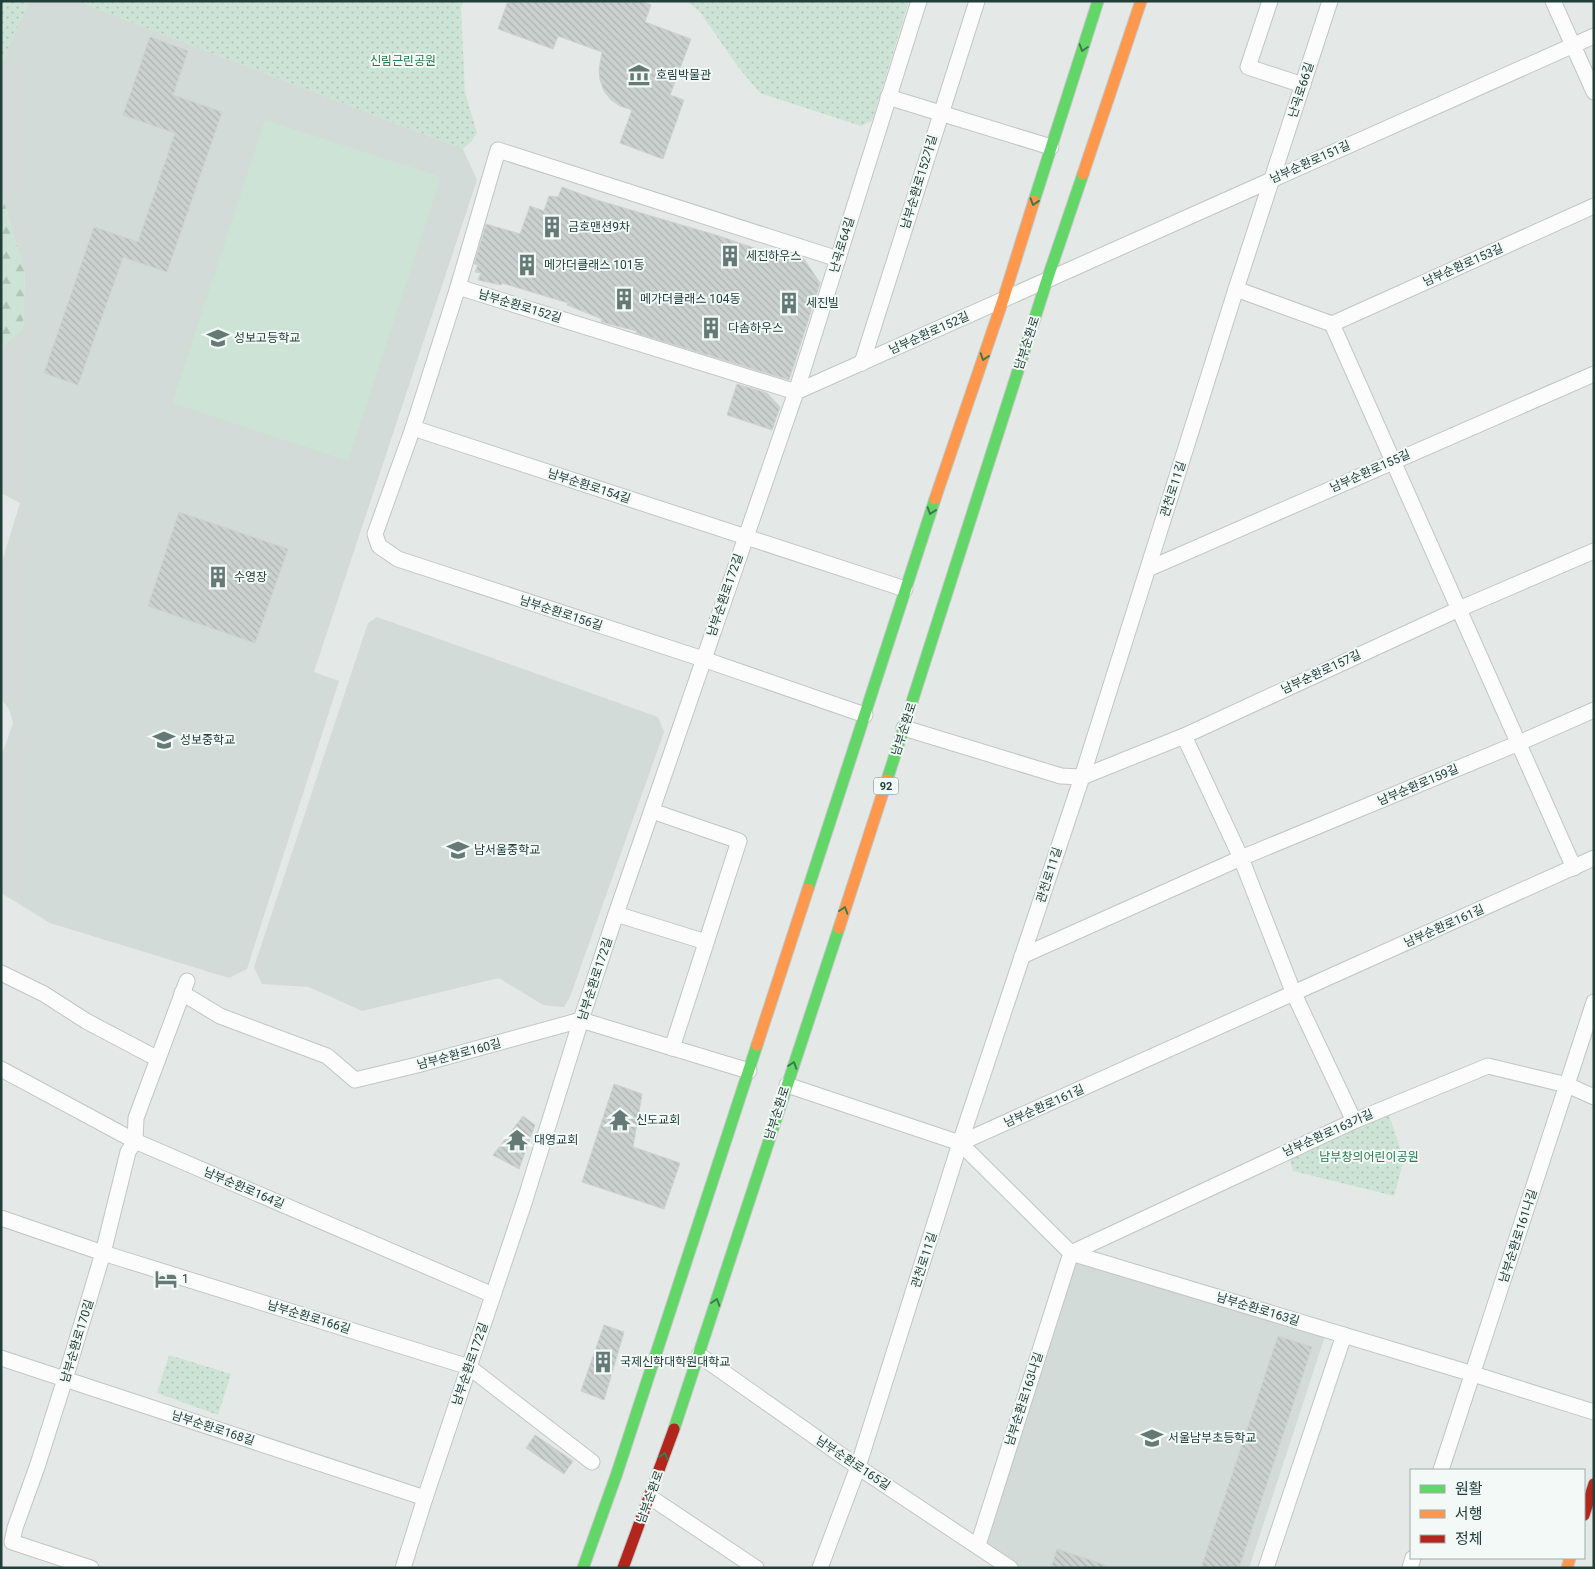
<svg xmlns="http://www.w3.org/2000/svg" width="1595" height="1569" font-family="Roboto,'Noto Sans KR',sans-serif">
<defs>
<pattern id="forest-firs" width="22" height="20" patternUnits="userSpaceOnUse" patternTransform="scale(1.25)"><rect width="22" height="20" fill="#cde3d5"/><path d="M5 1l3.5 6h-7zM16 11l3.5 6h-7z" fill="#b0c4b8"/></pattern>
<pattern id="park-dots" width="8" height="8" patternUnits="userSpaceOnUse" patternTransform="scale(1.25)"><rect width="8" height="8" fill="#cde3d5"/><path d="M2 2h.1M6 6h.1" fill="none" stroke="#b0c4b8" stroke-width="1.8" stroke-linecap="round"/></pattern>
<pattern id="building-back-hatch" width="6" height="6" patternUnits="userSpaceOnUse" patternTransform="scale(1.25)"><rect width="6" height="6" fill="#cbd1cf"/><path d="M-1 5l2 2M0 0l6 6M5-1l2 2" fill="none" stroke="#aeb4b2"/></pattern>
</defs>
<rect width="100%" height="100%" fill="#e4e9e7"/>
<g fill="#d2dbd7">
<path d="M29,1H77L463,149L477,180L314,672L339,681L247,969L229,978L50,923L1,893V757L13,723L9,709L1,699V565L20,503L1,493V347L23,329L25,274L1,191V64Z"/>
<path d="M377,617L658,717L664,732L570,997L564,1007L543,1005L499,978L362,1011L309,987L262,984L254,967L368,623Z"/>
<path d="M1071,1253L1327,1330L1249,1568H1010L978,1545Z"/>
</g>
<path fill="#cde3d5" d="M265,120L441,177L348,461L172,403Z"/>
<path fill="url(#forest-firs)" d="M1,191L25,274L23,329L1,347Z"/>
<g fill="url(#park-dots)">
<path d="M1,1H29L1,64Z"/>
<path d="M77,1H463L461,8L465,92L477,133L471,142L463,149Z"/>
<path d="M686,1H909L872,121L861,126L760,93L738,67L700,12Z"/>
<path d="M1388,1112L1404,1160L1394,1196L1293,1171L1290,1160Z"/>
<path d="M169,1355L231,1374L218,1415L157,1393Z"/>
</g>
<g fill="url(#building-back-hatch)" stroke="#cdd2d0">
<path d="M508,1H641L651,5L645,22L691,39L670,95L684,100L663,159L620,143L632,110L620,106L611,100L604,91L600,80L599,70L602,52L558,36L553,49L498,29Z"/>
<path d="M150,37L188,51L173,95L222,112L167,272L123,257L78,385L44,373L94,227L138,242L175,133L123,115Z"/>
<path d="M562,187L597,200L719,236L781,257L804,259L820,283L789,380L636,333L637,331L601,322L602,319L567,305L568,303L502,283L501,285L478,280L481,273L475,272L478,265L474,264L486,224L520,234L530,206L544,211L549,196L558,197Z"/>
<path d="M737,384L767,393L780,407L772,430L727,415Z"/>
<path d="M179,512L288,549L255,643L148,606Z"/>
<path d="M614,1084L642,1094L633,1147L680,1163L664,1209L582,1182Z"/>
<path d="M523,1116L535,1125L519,1169L493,1155Z"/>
<path d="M604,1325L624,1332L604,1400L581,1391Z"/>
<path d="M1278,1336L1312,1347L1239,1568H1201Z"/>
<path d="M535,1435L573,1461L564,1474L526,1448Z"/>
<path d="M1057,1549L1105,1565V1568H1051Z"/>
</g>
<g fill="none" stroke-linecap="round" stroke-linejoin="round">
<g stroke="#c1c6c4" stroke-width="17">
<g id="street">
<path d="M1270,1L1248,67L1303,85"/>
<path d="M1553,1L1594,92"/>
<path d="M888,97L1051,147"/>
<path d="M838,259L498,150L458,287L796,392L1594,36"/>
<path d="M458,287L413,428L905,589"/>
<path d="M1236,289L1332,324L1594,206"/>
<path d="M1332,324L1574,868"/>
<path d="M862,363L977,1"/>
<path d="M413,428L375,534L379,546L398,559L703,659L865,715"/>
<path d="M1148,569L1594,374"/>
<path d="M904,728L1061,776L1082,777L1184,736L1459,609L1594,551"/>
<path d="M1184,736L1241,858L1294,994L1354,1121"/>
<path d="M652,811L739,841L672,1048"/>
<path d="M616,914L706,942"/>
<path d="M1022,956L1241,858L1519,743L1594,710"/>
<path d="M1,973L44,994L86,1021L158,1059"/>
<path d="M182,993L220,1016L327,1056L355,1080L417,1065L581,1020L749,1071"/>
<path d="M1,1069L135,1141L493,1295"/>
<path d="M787,1085L960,1143L1594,858"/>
<path d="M960,1143L1071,1253L1473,1374L1594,1412"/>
<path d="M1,1218L103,1253L469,1367L592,1462"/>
<path d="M699,1355L858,1467L1010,1568"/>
<path d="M1,1358L425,1498"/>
<path d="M1441,1470L1594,1002"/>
<path d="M650,1497L756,1568"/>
<path d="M978,1545L1071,1253L1354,1121L1488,1066L1567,1085L1594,1097"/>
<path d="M91,1568L12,1542L15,1528L37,1467L65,1379L103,1253L128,1152L135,1141L136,1118L187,981"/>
<path d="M403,1568L425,1498L525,1200L581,1020L616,914L796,392L919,1"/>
<path d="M820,1568L858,1467L960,1143L1082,777L1236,289L1330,1"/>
<path d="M1266,1568L1344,1335"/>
<path d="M1410,1568L1413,1558"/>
</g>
</g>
<g stroke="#bfc7c5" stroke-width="13">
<g id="fast">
<path d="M1034,201L1098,1"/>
<path d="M887,780L1047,280L1083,174"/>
<path d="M808,889L935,499"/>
<path d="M674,1429L839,928"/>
<path d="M583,1568L617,1473L757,1045"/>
</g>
</g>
<g stroke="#bfc7c5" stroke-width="13">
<g id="slow">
<path d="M1083,174L1141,1"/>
<path d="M935,499L1003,300L1034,201"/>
<path d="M839,928L887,780"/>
<path d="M757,1045L808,889"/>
<path d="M1567,1568L1570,1558"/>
</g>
</g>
<g stroke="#bfc7c5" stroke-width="13">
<g id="jam">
<path d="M1584,1515L1594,1484"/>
<path d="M623,1568L674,1429"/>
</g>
</g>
<use href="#street" stroke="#fbfcfb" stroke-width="15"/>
<use href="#fast" stroke="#63d668" stroke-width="11"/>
<use href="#slow" stroke="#ff974d" stroke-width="11"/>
<use href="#jam" stroke="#b3261e" stroke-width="11"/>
</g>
<defs><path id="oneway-chevron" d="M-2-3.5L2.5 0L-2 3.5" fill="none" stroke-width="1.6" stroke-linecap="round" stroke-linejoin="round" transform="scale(1.25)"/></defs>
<g stroke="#3b7b4b">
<use href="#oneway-chevron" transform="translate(1083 48) rotate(108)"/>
<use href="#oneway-chevron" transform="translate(1034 202) rotate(107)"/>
<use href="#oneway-chevron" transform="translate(984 357) rotate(109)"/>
<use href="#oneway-chevron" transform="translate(931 511) rotate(109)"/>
<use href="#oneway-chevron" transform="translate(844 910) rotate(-72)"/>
<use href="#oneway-chevron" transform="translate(793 1065) rotate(-72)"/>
<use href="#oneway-chevron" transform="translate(716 1302) rotate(-72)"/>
<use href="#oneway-chevron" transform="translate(664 1456) rotate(-71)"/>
</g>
<defs>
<g id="museum-bare" transform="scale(1.725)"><path d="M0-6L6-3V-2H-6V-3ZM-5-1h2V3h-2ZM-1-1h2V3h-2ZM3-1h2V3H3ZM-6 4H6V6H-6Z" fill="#657a75" stroke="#f2f9f6" stroke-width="2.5" paint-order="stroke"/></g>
<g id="building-bare" transform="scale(1.725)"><path d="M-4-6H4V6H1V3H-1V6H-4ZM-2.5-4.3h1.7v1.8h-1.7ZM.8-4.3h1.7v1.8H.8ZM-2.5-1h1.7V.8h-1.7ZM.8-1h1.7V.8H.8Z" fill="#657a75" stroke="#f2f9f6" stroke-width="2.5" paint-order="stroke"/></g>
<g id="school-bare" transform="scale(1.725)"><path d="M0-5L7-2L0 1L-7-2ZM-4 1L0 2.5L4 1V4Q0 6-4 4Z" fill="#657a75" stroke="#f2f9f6" stroke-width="2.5" paint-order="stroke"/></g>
<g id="temple-bare" transform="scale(1.725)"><path d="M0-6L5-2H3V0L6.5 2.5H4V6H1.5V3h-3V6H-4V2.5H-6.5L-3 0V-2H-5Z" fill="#657a75" stroke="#f2f9f6" stroke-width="2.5" paint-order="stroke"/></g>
<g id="hotel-bare" transform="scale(1.725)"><path d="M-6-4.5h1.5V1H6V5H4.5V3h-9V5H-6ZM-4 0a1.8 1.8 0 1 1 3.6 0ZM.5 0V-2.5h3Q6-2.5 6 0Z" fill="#657a75" stroke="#f2f9f6" stroke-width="2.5" paint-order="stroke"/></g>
</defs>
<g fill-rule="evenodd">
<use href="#museum-bare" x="639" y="75"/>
<use href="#building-bare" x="552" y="227"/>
<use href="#building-bare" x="730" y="256"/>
<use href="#building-bare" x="527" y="265"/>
<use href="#building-bare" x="624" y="299"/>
<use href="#building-bare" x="789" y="303"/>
<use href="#building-bare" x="711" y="328"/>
<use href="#school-bare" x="218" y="338"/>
<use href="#building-bare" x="218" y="577"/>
<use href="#school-bare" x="164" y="740"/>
<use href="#school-bare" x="458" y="850"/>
<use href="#temple-bare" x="620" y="1120"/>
<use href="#temple-bare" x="517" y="1140"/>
<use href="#hotel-bare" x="166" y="1279"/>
<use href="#building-bare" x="603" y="1362"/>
<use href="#school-bare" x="1152" y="1438"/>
</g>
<g text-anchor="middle" stroke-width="4" stroke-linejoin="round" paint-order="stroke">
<rect fill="#f2f9f6" stroke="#607671" stroke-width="1" x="873.5" y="777.5" width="25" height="17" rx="4"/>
<g font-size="11" font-weight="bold" fill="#213e38">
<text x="886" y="790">92</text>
</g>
<g font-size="12" fill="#2a764e" stroke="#f2f9f6">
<text x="403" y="65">신림근린공원</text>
<text x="1369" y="1161">남부창의어린이공원</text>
</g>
<g font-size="12" fill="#213e38" stroke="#f2f9f6" text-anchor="start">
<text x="656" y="79">호림박물관</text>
<text x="568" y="231">금호맨션9차</text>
<text x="746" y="260">세진하우스</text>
<text x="544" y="269">메가더클래스 101동</text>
<text x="640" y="303">메가더클래스 104동</text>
<text x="806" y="307">세진빌</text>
<text x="728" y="332">다솜하우스</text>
<text x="234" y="342">성보고등학교</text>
<text x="234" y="581">수영장</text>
<text x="180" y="744">성보중학교</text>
<text x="474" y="854">남서울중학교</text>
<text x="636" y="1124">신도교회</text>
<text x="534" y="1144">대영교회</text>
<text x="182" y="1283">1</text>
<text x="620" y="1366">국제신학대학원대학교</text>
<text x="1168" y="1442">서울남부초등학교</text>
</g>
<g font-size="12" fill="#213e38" stroke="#f2f9f6">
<text transform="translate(1301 90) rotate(-72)" y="4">난곡로66길</text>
<text transform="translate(1310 162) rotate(-24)" y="4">남부순환로151길</text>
<text transform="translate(919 182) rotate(-73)" y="4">남부순환로152가길</text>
<text transform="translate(842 245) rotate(-73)" y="4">난곡로64길</text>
<text transform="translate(1463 265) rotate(-24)" y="4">남부순환로153길</text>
<text transform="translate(520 306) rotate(17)" y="4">남부순환로152길</text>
<text transform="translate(929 333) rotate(-24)" y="4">남부순환로152길</text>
<text transform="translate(1027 343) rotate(-72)" y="4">남부순환로</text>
<text transform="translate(1370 471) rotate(-24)" y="4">남부순환로155길</text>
<text transform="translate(589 486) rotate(18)" y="4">남부순환로154길</text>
<text transform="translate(1173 489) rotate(-72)" y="4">관천로11길</text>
<text transform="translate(725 595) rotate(-71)" y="4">남부순환로172길</text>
<text transform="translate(561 613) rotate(18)" y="4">남부순환로156길</text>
<text transform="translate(1321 672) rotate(-25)" y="4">남부순환로157길</text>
<text transform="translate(904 729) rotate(-72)" y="4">남부순환로</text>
<text transform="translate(1418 785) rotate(-23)" y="4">남부순환로159길</text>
<text transform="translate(1049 875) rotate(-72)" y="4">관천로11길</text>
<text transform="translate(1444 926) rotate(-24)" y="4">남부순환로161길</text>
<text transform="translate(595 979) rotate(-72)" y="4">남부순환로172길</text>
<text transform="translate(459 1054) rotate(-15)" y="4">남부순환로160길</text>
<text transform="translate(1044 1106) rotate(-24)" y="4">남부순환로161길</text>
<text transform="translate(777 1113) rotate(-72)" y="4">남부순환로</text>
<text transform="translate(1328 1133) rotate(-24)" y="4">남부순환로163가길</text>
<text transform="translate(244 1188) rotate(23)" y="4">남부순환로164길</text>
<text transform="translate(1518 1236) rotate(-72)" y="4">남부순환로161나길</text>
<text transform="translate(924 1260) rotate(-72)" y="4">관천로11길</text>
<text transform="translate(1258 1309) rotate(17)" y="4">남부순환로163길</text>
<text transform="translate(309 1317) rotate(17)" y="4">남부순환로166길</text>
<text transform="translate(77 1341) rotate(-73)" y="4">남부순환로170길</text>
<text transform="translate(470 1364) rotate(-71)" y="4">남부순환로172길</text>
<text transform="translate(1024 1399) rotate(-72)" y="4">남부순환로163나길</text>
<text transform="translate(213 1428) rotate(18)" y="4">남부순환로168길</text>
<text transform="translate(853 1463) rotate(34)" y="4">남부순환로165길</text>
<text transform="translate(650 1497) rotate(-70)" y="4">남부순환로</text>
</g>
</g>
<rect width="1595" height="1569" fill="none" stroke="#213e38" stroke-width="5"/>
<rect x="1410" y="1469" width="175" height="90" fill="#f2f9f6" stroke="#9eaeaa"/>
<rect x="1420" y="1485" width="25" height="8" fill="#63d668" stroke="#9eaeaa"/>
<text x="1455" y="1494" font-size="15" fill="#213e38">원활</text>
<rect x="1420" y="1510" width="25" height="8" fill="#ff974d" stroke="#9eaeaa"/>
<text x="1455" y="1519" font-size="15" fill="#213e38">서행</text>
<rect x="1420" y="1535" width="25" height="8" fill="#b3261e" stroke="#9eaeaa"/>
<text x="1455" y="1544" font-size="15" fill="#213e38">정체</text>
</svg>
